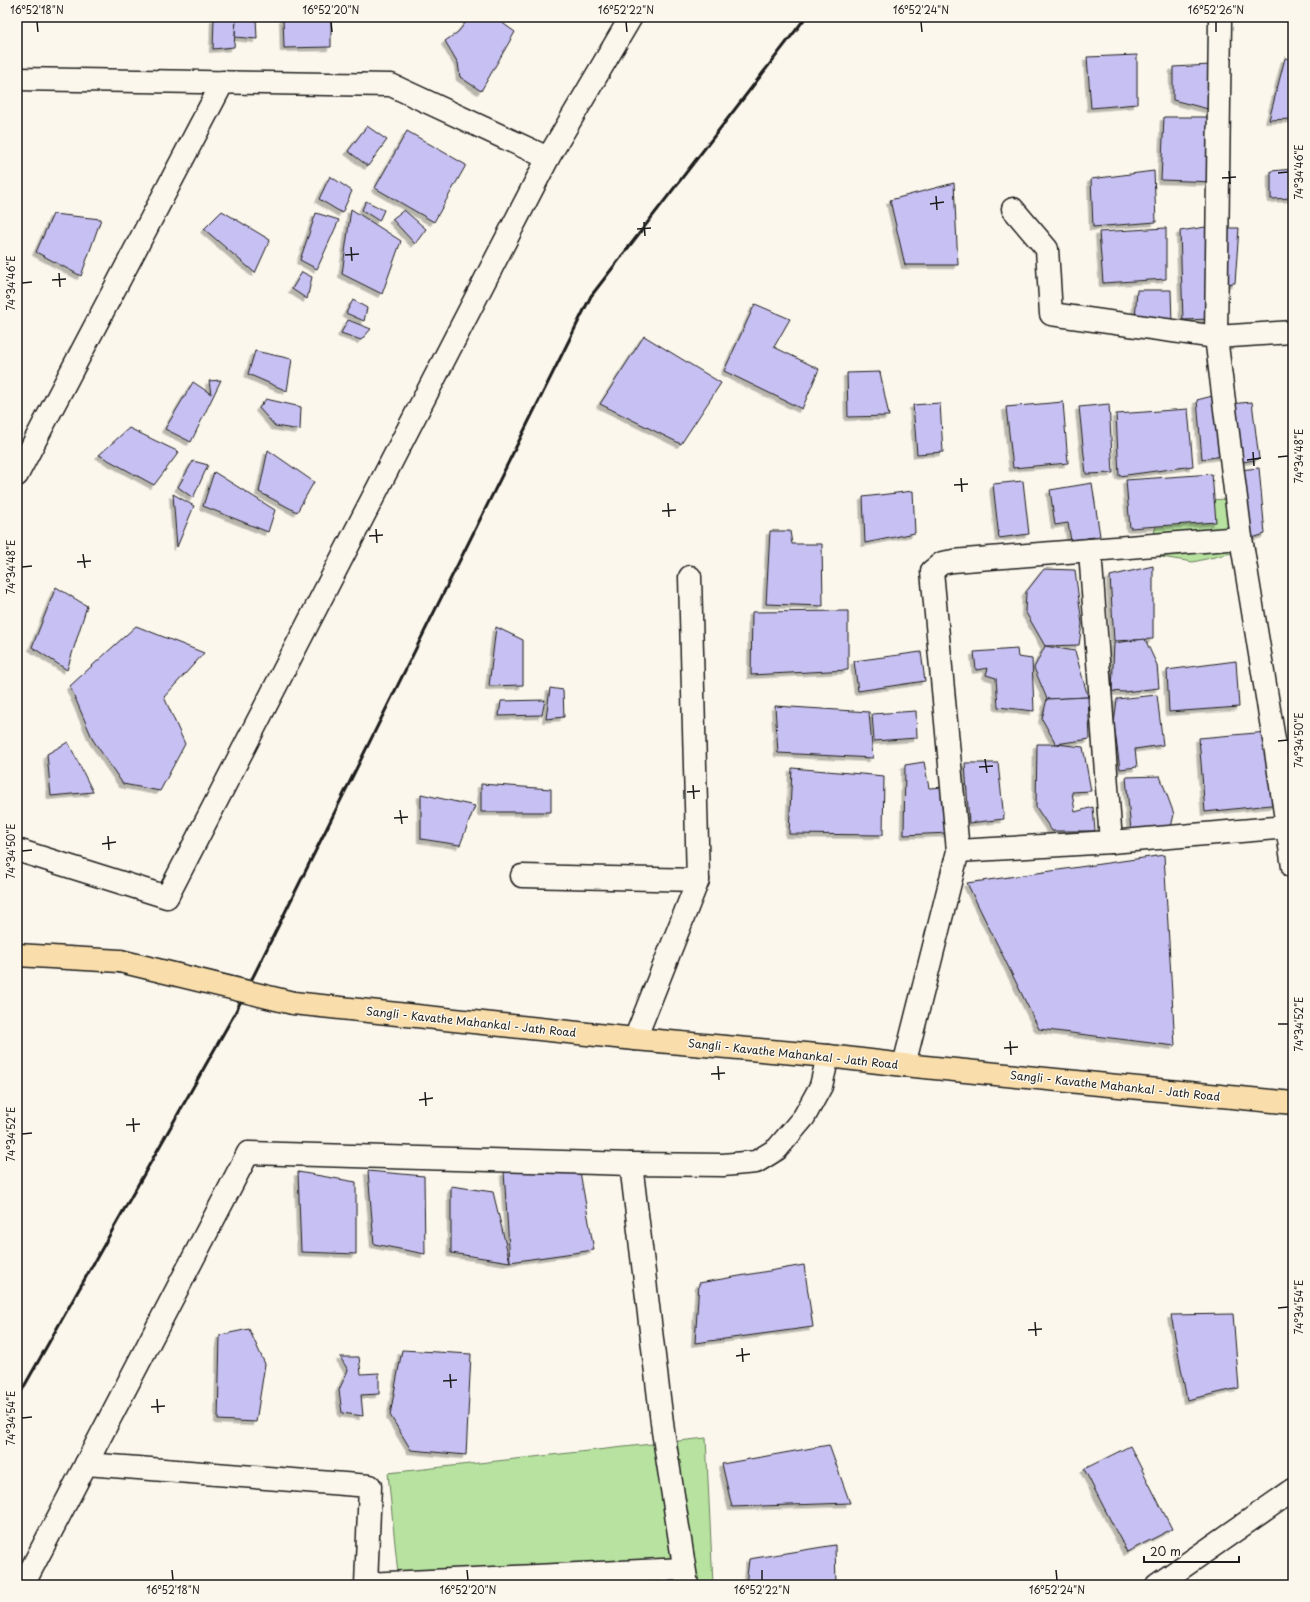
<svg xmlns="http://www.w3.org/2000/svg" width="1310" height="1602" font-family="'Playpen Sans',sans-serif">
<defs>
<filter id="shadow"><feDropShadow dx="-3.5" dy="3.5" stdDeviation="0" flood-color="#0004"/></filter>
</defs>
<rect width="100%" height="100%" fill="#fbf7ec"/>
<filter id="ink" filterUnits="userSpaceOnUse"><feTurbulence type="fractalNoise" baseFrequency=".025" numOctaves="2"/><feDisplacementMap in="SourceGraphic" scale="8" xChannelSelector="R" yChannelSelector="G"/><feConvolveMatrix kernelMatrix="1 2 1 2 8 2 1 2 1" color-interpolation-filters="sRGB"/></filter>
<g filter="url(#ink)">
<g fill="#b7e29f" stroke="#6a7f5e">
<path d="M1234,499L1232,553L1193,562L1148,555L1163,501Z"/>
<path d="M706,1438L713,1585H399L388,1473Z"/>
</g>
<g fill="#c7c0f2" stroke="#1c1c1c" filter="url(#shadow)">
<path d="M236,17H256L257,39L235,37Z"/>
<path d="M283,17H331V47L284,48Z"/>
<path d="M470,17H494L515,32L481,91L460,77L458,63L445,41L458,32Z"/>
<path d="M214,18H236L234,47L213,49Z"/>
<path d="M1137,55V104L1091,108L1087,57Z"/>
<path d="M1285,58L1293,59V119L1269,120Z"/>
<path d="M1211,65L1212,110L1173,100V67Z"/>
<path d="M1164,117H1208L1214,182L1161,180Z"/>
<path d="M367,126L387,140L368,166L348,151Z"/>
<path d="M407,131L466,165L434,222L375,188Z"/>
<path d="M1293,169V198L1271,199V171Z"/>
<path d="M1154,171L1156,222L1093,227L1091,179Z"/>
<path d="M330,176L352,191L342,213L319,199Z"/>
<path d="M954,183L958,265H905L890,200Z"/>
<path d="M366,201L384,210L379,221L362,210Z"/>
<path d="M351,209L401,241L382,294L342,274Z"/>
<path d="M404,210L426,229L415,244L392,219Z"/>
<path d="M222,211L270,240L255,273L204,229Z"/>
<path d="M316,213L339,220L317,269L300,260Z"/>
<path d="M53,214L101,219L81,276L36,252Z"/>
<path d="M1212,226L1210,319L1183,320L1180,231Z"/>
<path d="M1166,228V279L1103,283L1099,232Z"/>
<path d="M1222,228H1239L1235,283L1221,284Z"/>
<path d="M302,272L312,277L307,299L292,289Z"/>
<path d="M1137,290H1171L1172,324L1135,321Z"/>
<path d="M353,300L367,308L364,321L346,313Z"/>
<path d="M755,304L790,319L774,347L819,369L802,409L724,371Z"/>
<path d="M348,320L371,329L361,340L341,333Z"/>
<path d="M644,336L721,383L681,444L600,404Z"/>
<path d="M255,351L292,359L287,391L248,374Z"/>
<path d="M880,372L889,416L848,417L847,373Z"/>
<path d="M221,380L191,442L165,429L193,382L211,394L209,381Z"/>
<path d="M1220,394L1230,455L1202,459L1197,400Z"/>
<path d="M266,399L301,407L300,430L275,426L259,408Z"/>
<path d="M1063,402L1068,463L1013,468L1006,407Z"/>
<path d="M1252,402L1259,459L1237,463L1229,404Z"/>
<path d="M940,403L943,452L917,454L913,405Z"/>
<path d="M1109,404L1113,473L1086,474L1079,407Z"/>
<path d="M1188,409L1193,466L1119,476L1116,414Z"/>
<path d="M129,428L179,452L154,485L99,455Z"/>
<path d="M268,450L314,482L297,512L259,492Z"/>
<path d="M193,461L208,465L193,498L178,487Z"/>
<path d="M1259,468L1265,534L1249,539L1239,470Z"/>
<path d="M214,472L275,510L268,532L203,506Z"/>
<path d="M1212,474L1216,522L1130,528L1126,480Z"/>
<path d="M1023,481L1029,534L999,538L993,484Z"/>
<path d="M1092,483L1100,536L1071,541L1068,523L1055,525L1050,490Z"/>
<path d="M913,491L915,533L865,543L863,497Z"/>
<path d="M173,494L194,506L177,547Z"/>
<path d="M770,531H790L792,544H822L823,606L766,604Z"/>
<path d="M1153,566V639L1114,641L1110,576Z"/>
<path d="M1044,569L1075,570L1082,624L1079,645L1045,646L1025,611L1026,592Z"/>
<path d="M56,587L87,606L67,670L32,647Z"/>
<path d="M848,611V670L751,675L752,612Z"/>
<path d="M136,626L204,653L164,697L185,744L160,791L123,784L93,740L70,686Z"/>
<path d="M496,627L523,640V685L489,686Z"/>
<path d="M1145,639L1157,665L1159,688L1124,692L1112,691L1114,643Z"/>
<path d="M1045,646L1075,651L1088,697L1047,699L1034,668Z"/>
<path d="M1017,649L1018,657L1032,659L1034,711L998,707L996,678L986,675L988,668L976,670L974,652Z"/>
<path d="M921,652L925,681L858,691L854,661Z"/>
<path d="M1236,661L1239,707L1169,712L1167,670Z"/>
<path d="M550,688L563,690L564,717L546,719Z"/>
<path d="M1157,695L1163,745L1135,749L1137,767L1120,769L1114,724L1117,699Z"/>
<path d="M1088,697L1090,739L1056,744L1042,719L1047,699Z"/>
<path d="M545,700L542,715L499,716L501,701Z"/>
<path d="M775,706L869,712L873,758L778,753Z"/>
<path d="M916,711L917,738L874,741L872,714Z"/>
<path d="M1267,732L1280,804L1205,812L1199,738Z"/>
<path d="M68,742L93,792L51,796L47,754Z"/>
<path d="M1037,744H1056L1083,747L1091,791L1072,792L1075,812L1093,807L1095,831H1052L1036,807Z"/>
<path d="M924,762L929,788L946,787L949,833L904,835L905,765Z"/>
<path d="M965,763H998L1004,819L969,823Z"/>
<path d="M792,768L884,776L883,835L789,834Z"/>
<path d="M1160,776L1174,814L1170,832L1131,831L1126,777Z"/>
<path d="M481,784L551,789V812H481Z"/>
<path d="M421,794L475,806L460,845L421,839Z"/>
<path d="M1164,855L1175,1046L1039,1029L967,883Z"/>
<path d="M368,1171L424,1176L425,1254L374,1244Z"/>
<path d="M298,1172L356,1182V1254L301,1252Z"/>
<path d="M504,1172H580L594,1250L510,1262Z"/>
<path d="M451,1186L493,1192L510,1262L451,1253Z"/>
<path d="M804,1265L813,1327L695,1343L699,1283Z"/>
<path d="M1233,1314L1239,1388L1187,1400L1171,1315Z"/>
<path d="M249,1329L265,1364L256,1422L218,1420L220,1335Z"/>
<path d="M402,1350L471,1354L466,1455L411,1450L390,1415Z"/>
<path d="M340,1357H359L361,1374L379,1373V1394L361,1395L363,1416L342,1413L339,1390L348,1370Z"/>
<path d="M829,1445L850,1503L732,1507L722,1464Z"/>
<path d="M1130,1446L1172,1529L1127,1552L1084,1469Z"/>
<path d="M835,1545L836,1585H746L749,1559Z"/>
</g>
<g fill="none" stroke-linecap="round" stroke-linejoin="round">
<g stroke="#1c1c1c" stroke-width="25">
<g id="minor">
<path d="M1220,21L1216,337L1293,332"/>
<path d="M17,79L391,85L548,158"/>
<path d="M1013,209L1047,249L1051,314L1216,337L1241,538L1276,752L1293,867"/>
<path d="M17,475L223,82"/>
<path d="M1090,550L1111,842"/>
<path d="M690,577L698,880"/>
<path d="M17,850L167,897L548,158L631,17"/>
<path d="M958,851L1111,842L1287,827"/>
<path d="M522,876L698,880L635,1039"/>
<path d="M904,1065L958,851L932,571L942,563L953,561L1241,538"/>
<path d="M86,1464L370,1486L366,1585"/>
<path d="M366,1584L684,1569"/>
<path d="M23,1585L248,1153L631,1164"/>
<path d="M687,1585L663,1431L631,1164L723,1165L756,1162L777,1149L804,1117L821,1086L828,1056"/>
<path d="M1157,1585L1293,1490"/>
</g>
</g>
<g stroke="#1c1c1c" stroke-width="25">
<g id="major">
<path d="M17,955L120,961"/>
<path d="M293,1003L635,1039L828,1056L904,1065L1293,1103"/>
</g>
</g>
<use href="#minor" stroke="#fbf7ec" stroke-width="22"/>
<use href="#major" stroke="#f9deab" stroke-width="22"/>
<path stroke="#1c1c1c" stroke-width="3" d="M17,1399L235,1013L591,296L806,17"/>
<g stroke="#1c1c1c" stroke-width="25" stroke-linecap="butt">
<path id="major-bridge" d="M120,961L293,1003"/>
</g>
<use href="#major-bridge" stroke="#f9deab" stroke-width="22"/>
</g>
</g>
<path fill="none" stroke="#1c1c1c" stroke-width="1.5" d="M37,22L38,32M331,22L332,32M626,22L627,32M921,22L922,32M1216,22V32M1229,171L1230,184M1278,173L1288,172M1222,178L1236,177M936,196L937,210M930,204L944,202M644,222L645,236M637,229L651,228M351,247L352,261M345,255L359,254M59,273L60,287M52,280L66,279M22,283L32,282M1253,452L1254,466M1278,457L1288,456M1247,460L1261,458M961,478L962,492M954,485L968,484M668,503L669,517M662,511L676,510M376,529L377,543M369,536L383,535M83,554L85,568M77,562L91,561M22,567L32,566M1278,741L1288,740M985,759L987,773M979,767L993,766M693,785L694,799M687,792L700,791M400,810L402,824M394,818L408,817M108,836L109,850M102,844L116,842M22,851L32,850M1278,1024H1288M1010,1041L1011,1055M1004,1048L1018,1047M718,1066L719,1080M711,1074L725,1073M425,1092L426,1106M419,1100L433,1098M133,1118L134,1132M126,1125L140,1124M22,1134L32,1133M1278,1308L1288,1307M1035,1322L1036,1336M1028,1330L1042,1329M742,1348L743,1362M736,1356L750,1354M450,1374L451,1388M443,1381L457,1380M157,1399L158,1413M151,1407L165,1406M22,1418L32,1417M172,1570L173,1580M467,1570L468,1580M762,1570V1580M1056,1570L1057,1580"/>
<g text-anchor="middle" stroke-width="3" stroke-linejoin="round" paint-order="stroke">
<g font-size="11" fill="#1c1c1c" stroke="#fbf7ec">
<text transform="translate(471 1022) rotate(6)" y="4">Sangli - Kavathe Mahankal - Jath Road</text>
<text transform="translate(793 1054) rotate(6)" y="4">Sangli - Kavathe Mahankal - Jath Road</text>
<text transform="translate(1115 1086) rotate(6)" y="4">Sangli - Kavathe Mahankal - Jath Road</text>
</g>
</g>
<rect width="1310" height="1602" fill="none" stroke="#fbf7ec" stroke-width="44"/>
<path d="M1144 1556v6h95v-6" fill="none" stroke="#1c1c1c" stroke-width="2"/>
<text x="1150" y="1556" font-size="12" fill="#1c1c1c" stroke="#fbf7ec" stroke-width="3" paint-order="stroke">20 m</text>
<rect x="22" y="22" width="1266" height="1558" fill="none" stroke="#1c1c1c" stroke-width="1.5"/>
<g font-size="10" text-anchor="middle" fill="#1c1c1c">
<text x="37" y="14">16°52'18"N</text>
<text x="331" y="14">16°52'20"N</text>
<text x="626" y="14">16°52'22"N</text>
<text x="921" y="14">16°52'24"N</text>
<text x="1216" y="14">16°52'26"N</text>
<text transform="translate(1299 172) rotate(-90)" y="4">74°34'46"E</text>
<text transform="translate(11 283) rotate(-90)" y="4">74°34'46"E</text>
<text transform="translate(1299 456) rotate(-90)" y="4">74°34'48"E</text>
<text transform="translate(11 567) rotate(-90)" y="4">74°34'48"E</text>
<text transform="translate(1299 740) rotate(-90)" y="4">74°34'50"E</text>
<text transform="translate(11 851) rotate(-90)" y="4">74°34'50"E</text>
<text transform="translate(1299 1024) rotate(-90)" y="4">74°34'52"E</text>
<text transform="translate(11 1134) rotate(-90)" y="4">74°34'52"E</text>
<text transform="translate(1299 1307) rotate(-90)" y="4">74°34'54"E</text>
<text transform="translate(11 1418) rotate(-90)" y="4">74°34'54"E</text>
<text x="173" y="1594">16°52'18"N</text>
<text x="468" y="1594">16°52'20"N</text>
<text x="762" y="1594">16°52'22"N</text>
<text x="1057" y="1594">16°52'24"N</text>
</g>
</svg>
